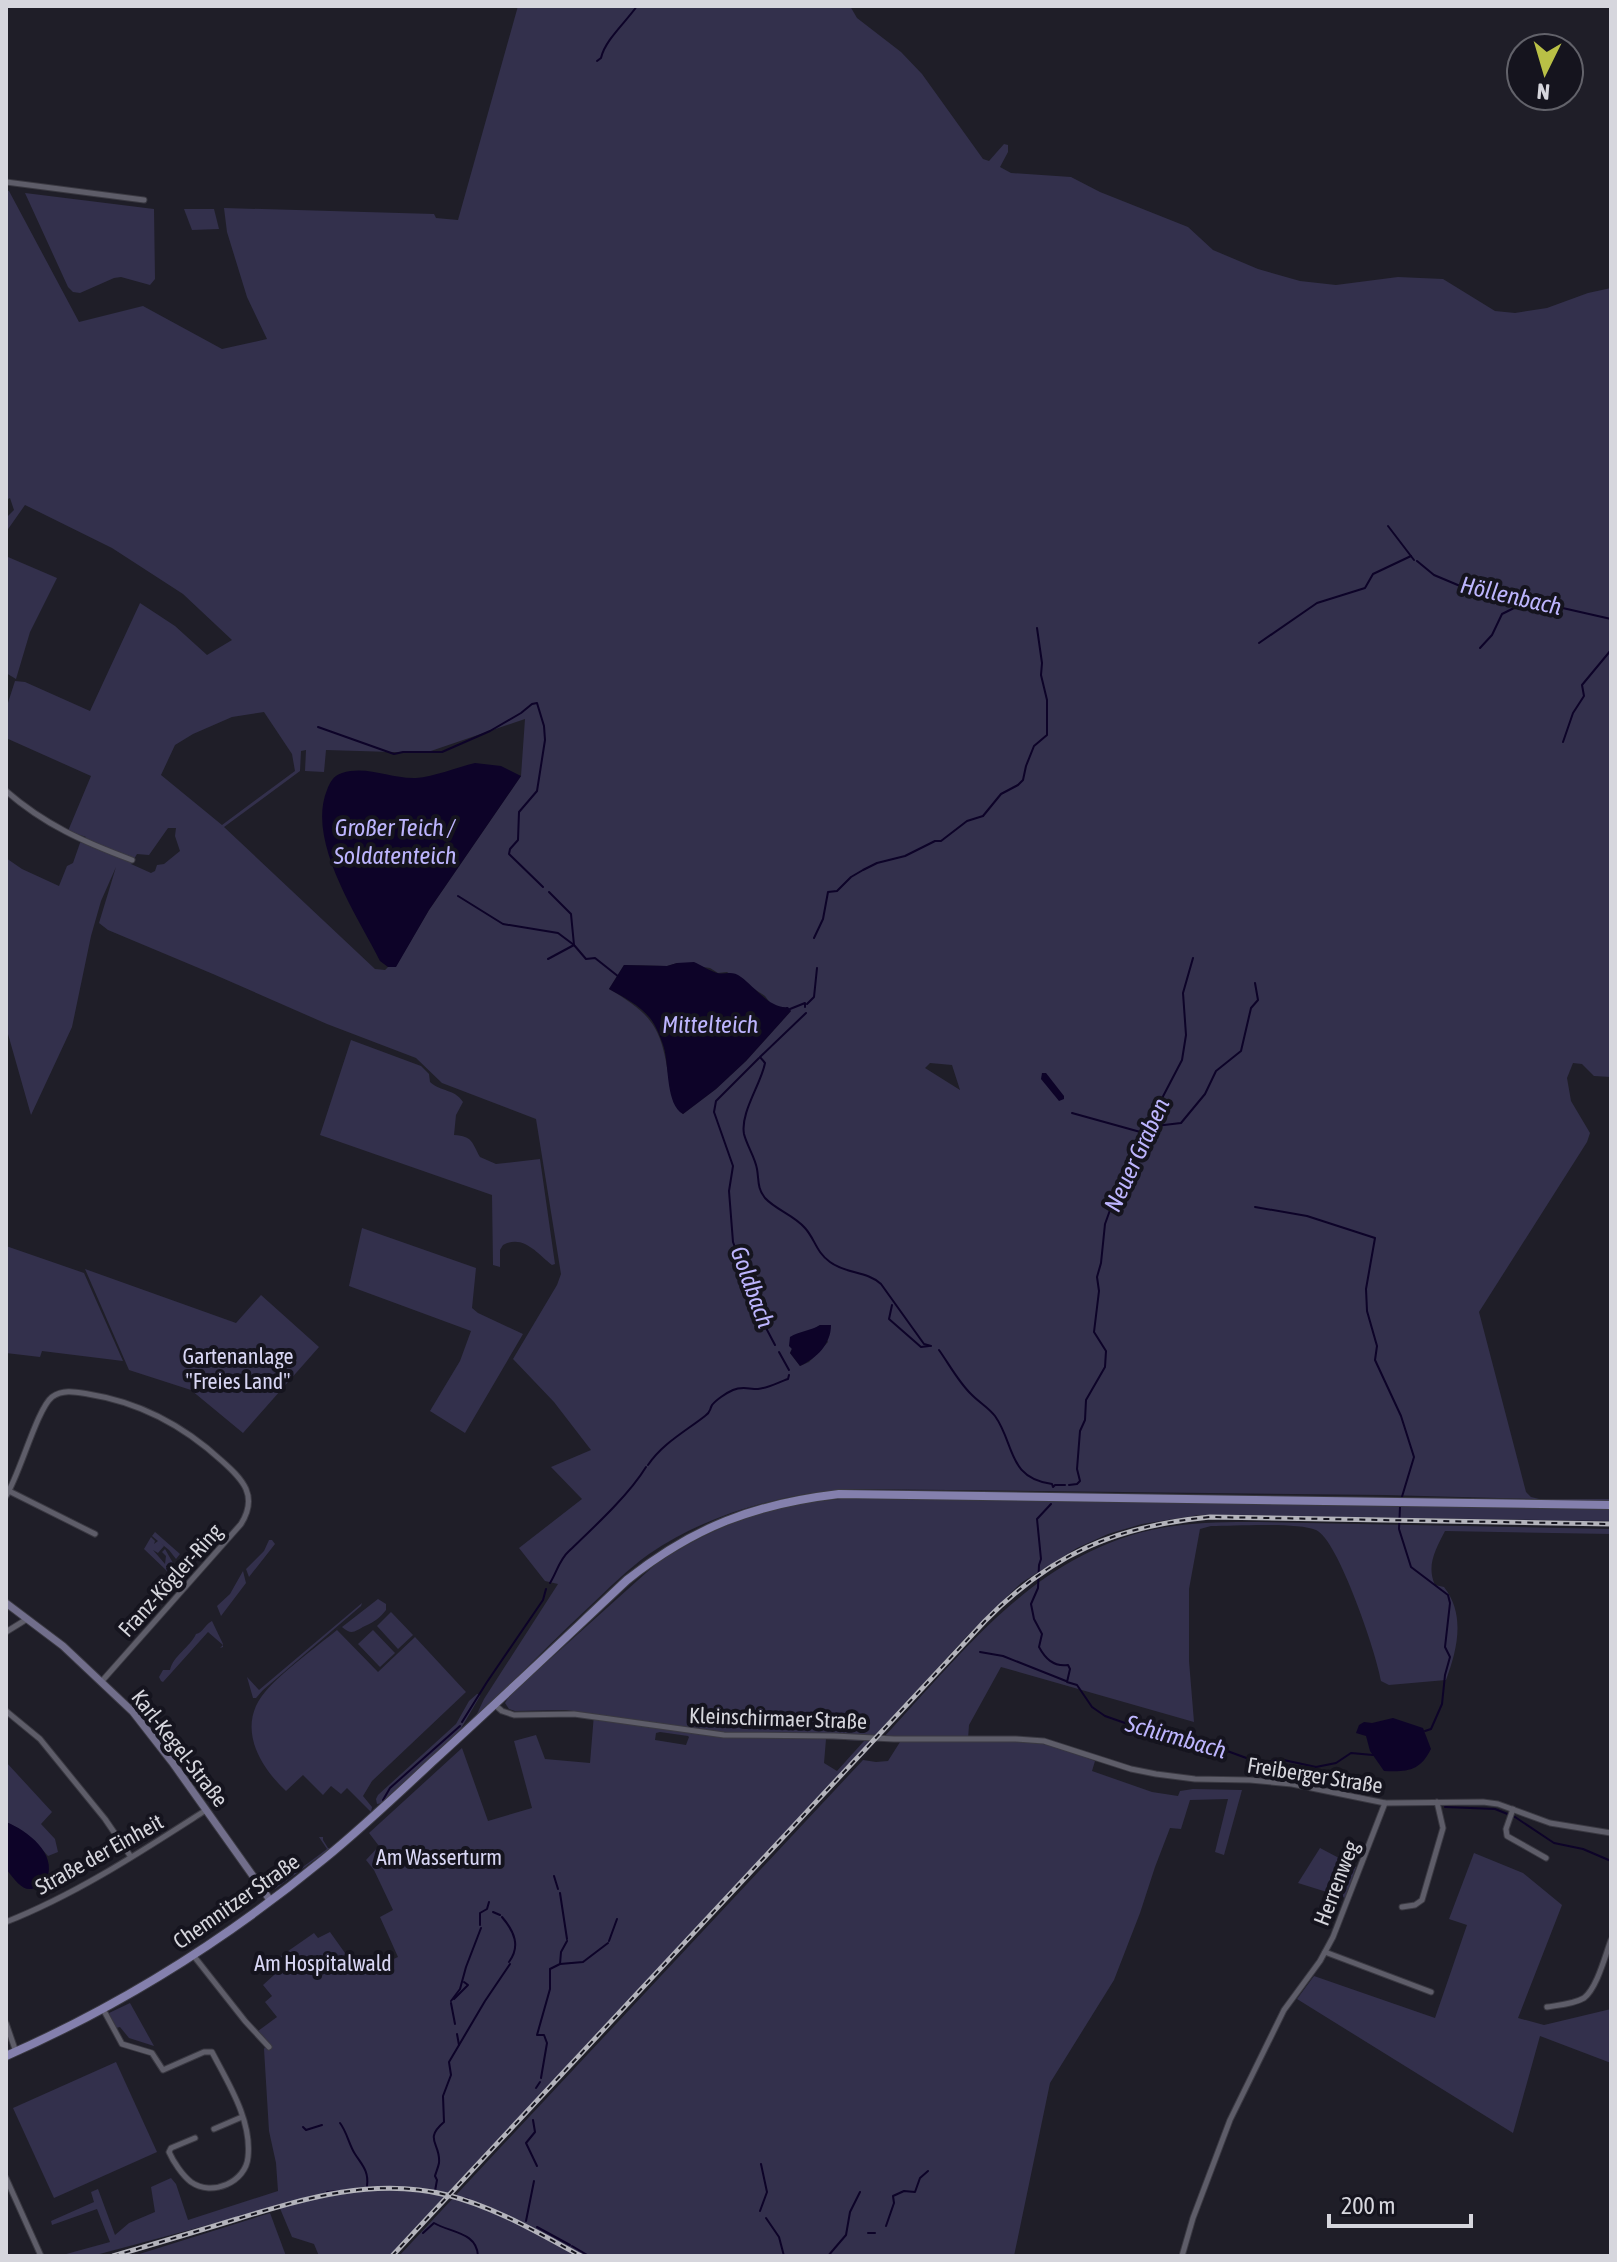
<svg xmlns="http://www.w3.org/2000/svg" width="1617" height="2262" font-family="'Asap Condensed',sans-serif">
<rect width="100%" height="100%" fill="#1f1e28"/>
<g fill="#33304c" fill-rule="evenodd">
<path d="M518,6H850L857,18L901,52L922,74L983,159L989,161L1004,144L1008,145V152L1000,167L1011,173L1071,177L1100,192L1188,227L1213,250L1258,269L1300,281L1336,285L1398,277L1443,279L1495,311L1515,313L1547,308L1588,293L1611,288V1077L1594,1076L1582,1064L1573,1063L1567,1078L1571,1101L1590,1133L1587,1142L1479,1312L1526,1492L1531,1497L1539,1499H1611V1501L1386,1495L855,1489C783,1493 709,1513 649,1554C628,1569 609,1588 590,1606C551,1642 515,1681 476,1716L484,1699L558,1584L545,1581L519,1548L582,1499L551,1467L591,1450L554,1402L513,1359L557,1285L561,1274L536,1119L442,1083L416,1058L327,1024L213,974L108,930L99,923L116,867L101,901L91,936L72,1027L31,1115L6,1027V858L22,869L59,886L67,866L73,863L80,843L86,837L68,831L91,776L6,738V709L15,681L25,682L90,711L140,603L175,626L207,655L232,640L183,594L112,548L25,505L6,532V518L14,510L10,498L6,500V190L9,191L79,322L143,306L222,349L267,339L247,297L227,232L224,208L434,214L436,218L458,220ZM264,712L292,754L295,771L222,825L161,775L175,745L193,734L232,717ZM525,719L521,776L429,910L396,966L388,967L385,970L375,969L224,827L300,771L301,751L306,750L305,771L324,772L326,750L425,753ZM168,828H176L175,836L180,851L164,864L157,865L155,871L151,873L131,864L137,854L149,855ZM677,963L710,968L718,973L727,972L765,996L771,1004L791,1011L746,1061L716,1089L683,1114C670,1099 671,1092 668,1073C661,1026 650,1013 609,989L624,965L667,966ZM930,1063L952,1065L960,1090L925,1068ZM820,1325L828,1342L809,1362L800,1366L790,1353L798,1334L812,1330Z"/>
<path d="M25,193L154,209L155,279L150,285L121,277L114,278L80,293L73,292L68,287Z"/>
<path d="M184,209H214L219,229L192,230Z"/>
<path d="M8,557L57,578L30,632L16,679L6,673V561Z"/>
<path d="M351,1040L421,1066L429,1074L430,1082C441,1092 455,1089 463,1102L456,1115L454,1135C473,1136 472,1143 480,1157L496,1164L540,1159L555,1264L552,1265C537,1253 523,1234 503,1245L500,1250V1267L493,1265L492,1195L320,1135Z"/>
<path d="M362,1228L476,1268L472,1308L478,1313L523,1334L465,1433L430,1411L460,1361L471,1331L349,1286Z"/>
<path d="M6,1246L84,1273L123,1361L42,1351L40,1357L6,1353Z"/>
<path d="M85,1269L236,1323L261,1295L319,1347L243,1433L191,1390L129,1370Z"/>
<path d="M856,1498L1611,1507V1521L1199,1515L1142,1524L1108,1534L1077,1548L1021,1583L968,1635L697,1928L389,2256H319L314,2244L292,2237L279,2206L92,2256H59L110,2242L97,2209L52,2225L51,2221L94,2202L91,2192L98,2189L115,2235L129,2223L155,2212L151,2187L171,2178L176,2184L188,2220L278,2191L276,2163L269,2131L264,2049L267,2043L258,2031L277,2017L265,2002L272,1996L263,1985L274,1975L268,1965L314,1933L318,1938L330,1932L360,1974L398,1957L380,1917L393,1910L374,1870L366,1860L379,1846L369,1833L462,1748L488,1821L532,1808L514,1741L536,1735L545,1759L590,1763L594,1714L566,1710L515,1711L509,1709L505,1703L510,1695L657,1563C723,1521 778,1502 856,1498ZM660,1732L688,1736L689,1737L686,1745L655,1740L656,1733ZM826,1739L864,1741L837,1771L824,1763Z"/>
<path d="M1258,1522L1611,1529V1534L1445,1531C1436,1549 1426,1565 1435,1585L1444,1587C1466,1615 1457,1650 1446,1680L1389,1685L1381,1681C1377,1655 1338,1539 1316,1530C1297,1522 1234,1526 1211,1526L1200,1529L1189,1589V1661L1194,1722L1001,1667L969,1725L968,1739L1017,1741L1043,1744L1058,1747L1095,1761L1092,1771L1152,1792L1178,1796L1180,1791L1193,1789L1242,1790L1224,1855L1215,1852L1228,1799L1190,1800L1181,1829L1170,1828L1155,1867L1140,1913L1114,1980L1050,2083L1014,2256H399L863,1760L876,1762L888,1761L900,1742L881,1740C964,1652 1035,1552 1161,1528C1194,1522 1225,1522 1258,1522Z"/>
<path d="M155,1532L180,1554L176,1559L169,1550L158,1541L164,1546L158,1553L153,1550L165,1564L166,1556L162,1552L165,1549L173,1563L167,1571L144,1549L151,1537L155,1541L154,1544L158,1541L152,1536Z"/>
<path d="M269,1540H272L275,1544L249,1577L246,1569L264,1551Z"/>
<path d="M243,1571L246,1583L221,1616L217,1606L230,1594Z"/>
<path d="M378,1599L386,1604V1610C380,1618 374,1622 365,1626C355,1631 352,1636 342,1627Z"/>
<path d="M362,1603L361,1606L263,1690L256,1698H253L247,1677L259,1690Z"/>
<path d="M391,1612L413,1635L398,1649L377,1626Z"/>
<path d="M212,1621L223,1644V1647L220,1648L223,1645L208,1632L163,1682L161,1681L159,1677L163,1670H170C173,1656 190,1647 196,1634C203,1633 205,1624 212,1621Z"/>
<path d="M337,1630L378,1672L415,1637L466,1692L372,1781L363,1796L372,1807L371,1812L347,1788L341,1794L331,1786L323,1795L303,1775L286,1791C259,1766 236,1726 265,1692C283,1671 315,1648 337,1630Z"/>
<path d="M373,1630L395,1653L380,1667L358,1644Z"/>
<path d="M477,1694H480V1696L459,1732L383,1803L377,1804L376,1799L378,1795L456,1724L469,1701Z"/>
<path d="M6,1762L52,1812L41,1824L55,1839L58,1852L48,1856C36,1842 23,1829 6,1822Z"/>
<path d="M319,1837H323V1840L328,1848H331L275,1889L270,1888L262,1877L265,1874L276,1887L327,1849Z"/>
<path d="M1320,1848L1356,1867L1346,1898L1298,1883Z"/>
<path d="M1474,1853L1523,1873L1562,1905L1518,2018L1544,2025L1611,2009V2063L1540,2036L1513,2133L1297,1999L1314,1976L1435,2018L1467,1925L1449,1919Z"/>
<path d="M130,2003L154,2046L129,2038L120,2027L116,2028L109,2013Z"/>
<path d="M116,2062L157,2152L54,2198L13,2108Z"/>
<path d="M270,2213L286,2256H133Z"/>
</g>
<g fill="#0d0328">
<path d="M475,763L501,766L521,776L429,910L396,967H388L380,961C358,917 306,841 327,790C330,782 333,776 342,773C367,765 391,779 416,778C434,777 457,767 475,763Z"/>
<path d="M694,962C701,965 710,971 717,973C726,975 732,970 741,977C755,987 770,1009 788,1007L791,1011L746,1061L716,1089L683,1114C666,1105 669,1066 664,1048C662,1041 658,1031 654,1024C645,1008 625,998 609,989L624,965L667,966L677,963Z"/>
<path d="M1042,1073H1046L1064,1096V1099L1059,1101L1041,1079Z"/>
<path d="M820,1325H831C831,1344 817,1358 800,1366L790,1353L792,1349L789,1346L790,1337C799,1331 811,1331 820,1325Z"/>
<path d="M1393,1718L1423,1728L1431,1749C1420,1771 1408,1772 1384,1771L1370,1751L1366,1736L1356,1733L1359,1725L1364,1722L1372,1723Z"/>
<path d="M6,1822C28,1831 57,1853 47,1879C27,1899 20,1886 6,1869Z"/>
</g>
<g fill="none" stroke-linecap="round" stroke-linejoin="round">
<g stroke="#0d0328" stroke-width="2">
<path d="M597,61L601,58C605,40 626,22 637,6"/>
<path d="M1388,526L1414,560"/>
<path d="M1417,561L1434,575L1472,591L1529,605L1545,604L1611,619"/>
<path d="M1259,643L1317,603L1365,588L1373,574L1411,556"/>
<path d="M1480,648L1492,635L1502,614L1522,604"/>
<path d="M318,727L394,754L403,752H442L490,731L521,713L532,704L537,703L544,726L545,740L537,791L519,812L518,840L510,849L509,854L543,887"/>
<path d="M1563,742L1573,713L1584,696L1582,685L1611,650"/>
<path d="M458,896L503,924L558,933L574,945L586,959L595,958L619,977"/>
<path d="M814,938L823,919L828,892L837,891L851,877L863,870L877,863L905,856L935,841H941L967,821L983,816L1001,794L1018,785L1023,780L1026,766L1034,746L1047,735V700L1041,675L1042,663L1037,628"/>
<path d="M548,959L574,945L571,914L549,892"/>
<path d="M807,1004L814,997L817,968"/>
<path d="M790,1009L805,1003V1007"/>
<path d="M806,1013L760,1057L765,1063C761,1084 740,1113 744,1134C747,1146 755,1157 757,1169C759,1180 757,1188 765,1198C776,1210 794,1215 805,1228C815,1239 816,1252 830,1262C846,1274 867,1271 881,1284L924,1344L931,1346"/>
<path d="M759,1058L716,1101L714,1112L733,1166L729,1191L733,1242L753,1294L756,1309L775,1345"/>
<path d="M1072,1113L1144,1133"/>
<path d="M1147,1127L1181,1123L1205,1094L1216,1071L1241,1051L1251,1008L1258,1000L1255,983"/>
<path d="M1255,1207L1307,1216L1375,1238L1366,1289L1367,1311L1377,1346L1375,1360L1401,1416L1414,1457L1401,1500"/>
<path d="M892,1305L889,1319L921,1347L929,1346"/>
<path d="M939,1350C949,1364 959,1383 972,1395C980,1403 988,1407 995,1416C1015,1444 1007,1478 1052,1484L1053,1487L1055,1485H1065"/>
<path d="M779,1352L789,1370"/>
<path d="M648,1465C663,1443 686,1431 705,1416C711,1412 709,1411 712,1405C716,1400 726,1393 733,1390C742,1386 748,1389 758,1389C768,1388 779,1382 788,1379L789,1375"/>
<path d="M1069,1485L1077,1484L1080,1481L1077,1469L1080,1431L1085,1420L1086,1400L1105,1367L1106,1351L1094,1332L1099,1291L1097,1277L1101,1263L1105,1224L1127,1163L1138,1148L1147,1127L1182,1060L1186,1035L1183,993L1193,958"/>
<path d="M1051,1504L1037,1519L1041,1559L1039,1565L1038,1588L1031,1604L1034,1619L1042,1634L1039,1647C1045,1658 1053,1667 1068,1665L1070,1669L1067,1682L1077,1685L1092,1707L1105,1716L1162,1736L1189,1737L1260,1763"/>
<path d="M1400,1507L1399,1529L1411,1567L1448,1595L1450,1603L1445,1647L1450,1657L1445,1675L1442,1704L1431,1729L1425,1731"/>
<path d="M550,1583C557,1572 559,1560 569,1551C593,1528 629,1495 646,1467"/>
<path d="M980,1652L1003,1656L1066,1681"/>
<path d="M462,1722L487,1682L543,1600L546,1589"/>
<path d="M1264,1763L1279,1759L1316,1767L1336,1763L1351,1753L1373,1755"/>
<path d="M383,1800L390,1788L460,1726"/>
<path d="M1445,1807L1495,1809L1515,1817L1554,1843L1583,1849L1611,1861"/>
<path d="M554,1876L558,1889"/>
<path d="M560,1893L567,1939"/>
<path d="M493,1912L500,1915"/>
<path d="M502,1917C514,1931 521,1946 509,1962"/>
<path d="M480,1925V1913L487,1909L489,1902"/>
<path d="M609,1941L617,1919"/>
<path d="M560,1964L583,1962L608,1943"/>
<path d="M454,1999L468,1985L464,1982"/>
<path d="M451,2001L460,1989L466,1967L481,1928"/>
<path d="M451,2003L455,2024"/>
<path d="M457,2034L459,2045"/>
<path d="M541,2078L547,2043L544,2035H537L550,1989V1969L560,1964L561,1952L567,1941"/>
<path d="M536,2088L540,2082"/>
<path d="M533,2120L535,2132L526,2143L537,2166"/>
<path d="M340,2123C347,2132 349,2145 355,2154C362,2165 369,2171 367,2186"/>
<path d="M303,2127L306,2130L322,2125"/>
<path d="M435,2191L437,2180L435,2176C436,2172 438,2168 439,2163C441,2143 423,2140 444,2122L443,2096L451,2075L449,2062L485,2001L510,1964"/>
<path d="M327,2192L394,2187L441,2192"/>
<path d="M463,2198L468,2199"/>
<path d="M760,2211L767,2192L761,2164"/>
<path d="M766,2218L779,2237L784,2256"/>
<path d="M526,2221L534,2181"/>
<path d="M886,2226L894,2203L893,2196L904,2191L915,2192L920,2178L928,2171"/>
<path d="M537,2227L570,2245"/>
<path d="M423,2233L434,2223C451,2233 477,2232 478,2256"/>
<path d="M868,2233H875"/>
<path d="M572,2246L589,2256"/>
<path d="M828,2256L846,2235L850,2212L860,2192"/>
</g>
<g stroke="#3a3942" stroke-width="7">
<g id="street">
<path d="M6,182L144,200"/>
<path d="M6,791C45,825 84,842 132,860"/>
<path d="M9,1491L95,1534"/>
<path d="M6,1496C20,1474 37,1409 52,1397C63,1389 76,1392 88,1394C139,1402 184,1426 222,1461C231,1469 241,1478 246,1489C251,1501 248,1513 241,1524L102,1681"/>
<path d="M6,1632L27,1619"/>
<path d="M495,1705L502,1711L514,1715L574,1714L724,1735L834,1736L894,1739H1016L1044,1741L1131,1769L1156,1774L1195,1779L1250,1780L1292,1784L1385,1803L1483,1802L1498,1804L1550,1823L1611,1833"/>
<path d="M6,1711L40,1739L105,1819L131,1857"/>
<path d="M1513,1809L1506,1829L1507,1836L1546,1858"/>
<path d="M1402,1907L1415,1905L1422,1900L1443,1828L1437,1802"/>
<path d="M6,1922C77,1894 142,1851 206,1810"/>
<path d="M1325,1952L1431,1992"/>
<path d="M193,1955L245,2021L269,2047"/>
<path d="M1547,2007C1559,2005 1574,2004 1584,1998C1597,1988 1605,1956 1611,1940"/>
<path d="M103,2009L122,2044L152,2053L163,2070L204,2052H212C228,2083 252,2120 248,2157C246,2182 212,2197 191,2182C182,2175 173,2161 169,2152L171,2148L195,2138"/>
<path d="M6,2023L16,2052"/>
<path d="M214,2129L242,2117"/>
<path d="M6,2178L41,2256"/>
<path d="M1182,2256L1193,2218L1230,2120L1284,2010L1320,1961L1333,1937L1385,1803"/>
</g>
</g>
<g stroke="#3a3942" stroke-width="9">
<path id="secondary" d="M6,1603L63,1646L133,1712L172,1762L270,1900"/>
</g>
<g stroke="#3a3942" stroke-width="10">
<path id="primary" d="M6,2056C120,2006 228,1938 324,1859C362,1828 397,1795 432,1762C498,1702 562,1641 627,1580C694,1527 754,1504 839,1494L1611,1505"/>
</g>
<use href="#street" stroke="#5e5d69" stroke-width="5"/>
<use href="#secondary" stroke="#716e8b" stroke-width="7"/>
<use href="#primary" stroke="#8480ad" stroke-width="8"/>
<g stroke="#b3b3bb" stroke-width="5">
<g id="rail">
<path d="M113,2256C154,2244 195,2232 237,2219C306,2198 374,2177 447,2195C495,2207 538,2233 581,2256"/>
<path d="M392,2256L985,1621C1051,1554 1116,1526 1210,1517L1611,1524"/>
</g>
</g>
<use href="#rail" stroke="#15141e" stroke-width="2" stroke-dasharray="6" stroke-linecap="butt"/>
</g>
<g text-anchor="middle" stroke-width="8" stroke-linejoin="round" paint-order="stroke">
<g font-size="22" fill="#d8d6f4" stroke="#15141e">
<text x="238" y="1364">Gartenanlage<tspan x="238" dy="25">"Freies Land"</tspan></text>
<text x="439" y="1865">Am Wasserturm</text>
<text x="323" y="1971">Am Hospitalwald</text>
</g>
<g font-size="22" fill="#d6d6dd" stroke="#15141e">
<text transform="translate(170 1580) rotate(-48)" y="8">Franz-Kögler-Ring</text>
<text transform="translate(778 1718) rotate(2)" y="8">Kleinschirmaer Straße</text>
<text transform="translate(180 1748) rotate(52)" y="8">Karl-Kegel-Straße</text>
<text transform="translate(1315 1775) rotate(9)" y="8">Freiberger Straße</text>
<text transform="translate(99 1854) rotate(-29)" y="8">Straße der Einheit</text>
<text transform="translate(1336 1883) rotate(-69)" y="8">Herrenweg</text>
<text transform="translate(236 1901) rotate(-35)" y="8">Chemnitzer Straße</text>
</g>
<g font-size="24" font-style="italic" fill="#bdb5fe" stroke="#15141e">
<text transform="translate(1511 596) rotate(13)" y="8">Höllenbach</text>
<text x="395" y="836">Großer Teich /<tspan x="395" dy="28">Soldatenteich</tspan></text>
<text x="710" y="1033">Mittelteich</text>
<text transform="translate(1137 1155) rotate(-65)" y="8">Neuer Graben</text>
<text transform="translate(752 1287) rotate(70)" y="8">Goldbach</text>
<text transform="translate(1176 1737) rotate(16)" y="8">Schirmbach</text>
</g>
</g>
<rect width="1617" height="2262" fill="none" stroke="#d6d6dd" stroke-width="16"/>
<g transform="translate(1545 72) rotate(185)"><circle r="38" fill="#15141e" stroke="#62626a" stroke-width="2"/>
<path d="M0-6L14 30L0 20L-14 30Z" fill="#b9c046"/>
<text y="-12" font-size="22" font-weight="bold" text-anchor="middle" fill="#d6d6dd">N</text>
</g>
<path d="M1329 2214v12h142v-12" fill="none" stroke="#d6d6dd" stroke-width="4"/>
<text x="1341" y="2214" font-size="24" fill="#d6d6dd" stroke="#15141e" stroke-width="6" paint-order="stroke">200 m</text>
</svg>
